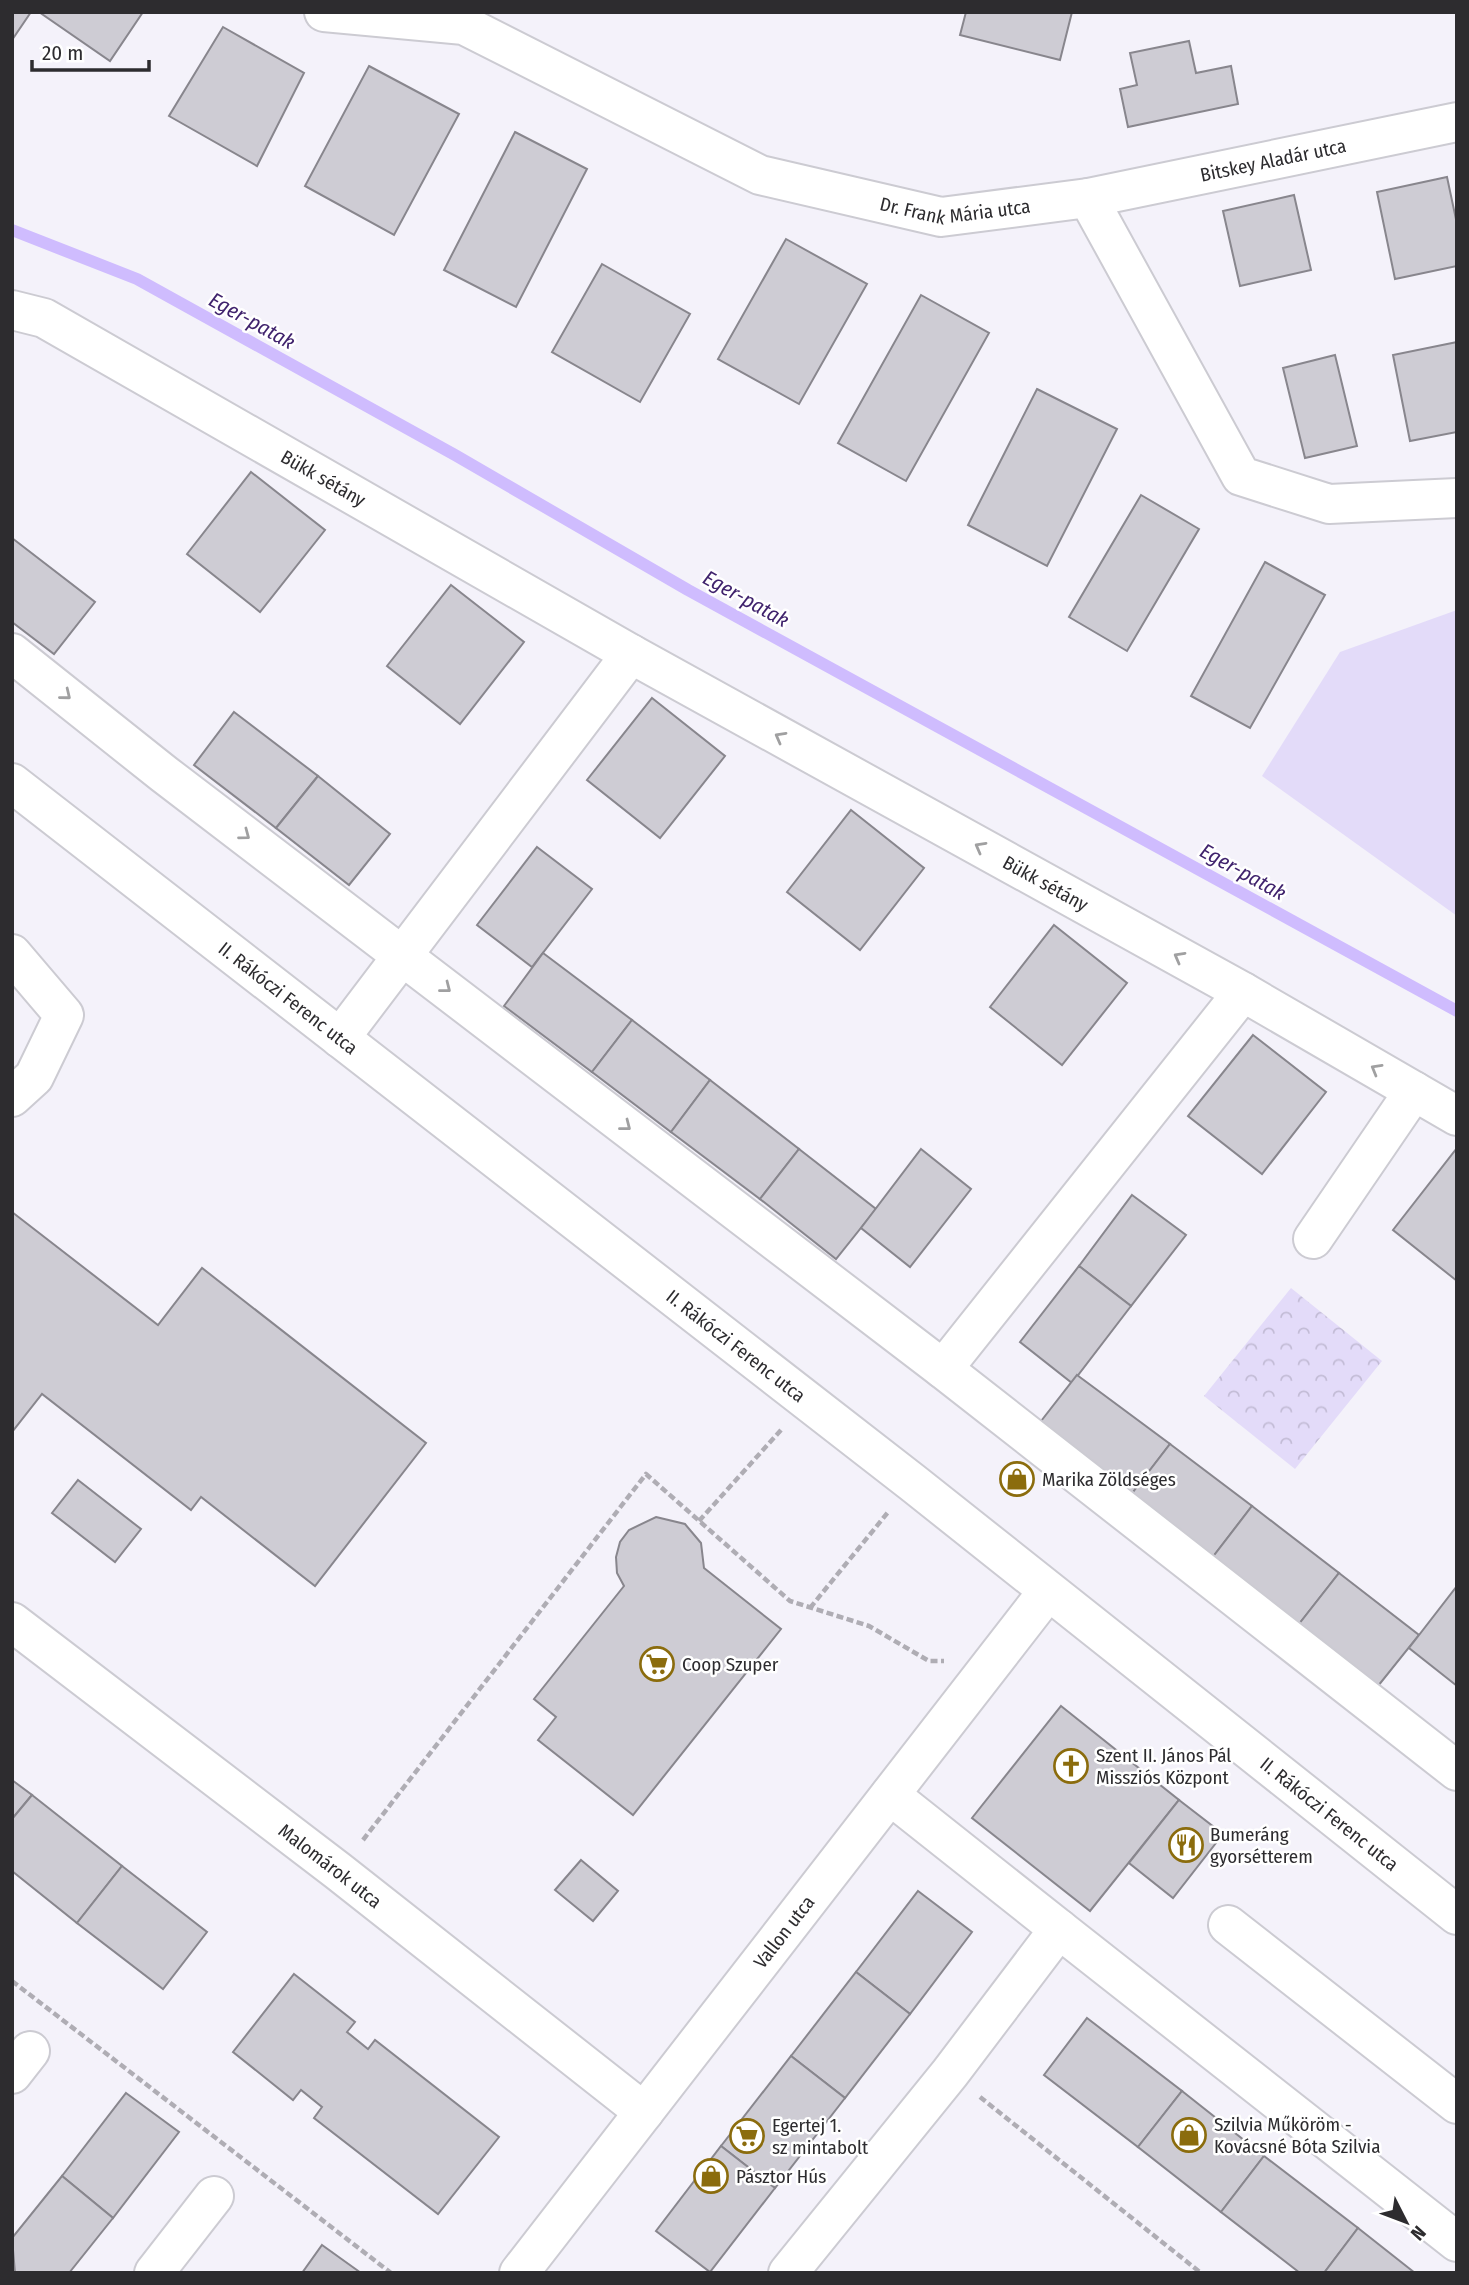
<svg xmlns="http://www.w3.org/2000/svg" width="1469" height="2285" font-family="'Fira Sans Condensed',sans-serif">
<defs>
<pattern id="forest-crowns" width="20" height="18" patternUnits="userSpaceOnUse" patternTransform="scale(1.75)"><rect width="20" height="18" fill="#e3dbf9"/><path d="M2 6a3 3 0 1 1 6 0M12 15a3 3 0 1 1 6 0" fill="none" stroke="#c3bcd6"/></pattern>
</defs>
<rect width="100%" height="100%" fill="#f4f2fa"/>
<path fill="url(#forest-crowns)" d="M1291,1288L1382,1361L1295,1469L1204,1396Z"/>
<path fill="#e3dbf9" d="M1457,610V916L1262,776L1340,652Z"/>
<g fill="none" stroke-linecap="round" stroke-linejoin="round">
<path stroke="#cfbcfe" stroke-width="12" d="M12,230L137,279L455,455L688,590L1457,1011"/>
</g>
<g fill="#ceccd4" stroke="#88868d" stroke-width="2">
<path d="M12,12H31L12,40Z"/>
<path d="M39,12H143L110,61Z"/>
<path d="M966,12H1072L1060,60L960,35Z"/>
<path d="M223,27L304,73L257,166L169,116Z"/>
<path d="M1189,41L1196,73L1231,66L1238,104L1128,127L1120,89L1137,85L1130,53Z"/>
<path d="M369,66L459,114L394,235L305,186Z"/>
<path d="M515,132L587,169L516,307L444,270Z"/>
<path d="M1447,177L1457,224V266L1395,279L1377,192Z"/>
<path d="M1294,195L1311,270L1240,286L1223,211Z"/>
<path d="M786,239L867,284L799,404L718,359Z"/>
<path d="M602,264L690,314L640,402L552,352Z"/>
<path d="M921,295L989,333L906,481L838,443Z"/>
<path d="M1457,342V432L1410,441L1393,355Z"/>
<path d="M1335,355L1357,446L1305,458L1283,368Z"/>
<path d="M1037,389L1117,429L1047,566L968,525Z"/>
<path d="M251,472L325,530L260,612L187,554Z"/>
<path d="M1141,495L1199,529L1127,651L1069,617Z"/>
<path d="M12,538L95,602L54,654L12,622Z"/>
<path d="M1265,562L1325,595L1250,728L1191,696Z"/>
<path d="M451,585L524,642L460,724L387,666Z"/>
<path d="M652,698L725,756L660,838L587,780Z"/>
<path d="M234,712L318,776L276,828L194,765Z"/>
<path d="M318,776L390,834L349,885L276,828Z"/>
<path d="M851,810L924,868L860,950L787,892Z"/>
<path d="M537,847L592,889L532,967L477,925Z"/>
<path d="M1054,925L1127,983L1062,1065L990,1007Z"/>
<path d="M543,953L632,1020L592,1072L504,1006Z"/>
<path d="M632,1020L710,1080L671,1132L592,1072Z"/>
<path d="M1253,1035L1326,1092L1262,1174L1188,1116Z"/>
<path d="M710,1080L799,1149L760,1199L671,1132Z"/>
<path d="M1457,1148V1281L1393,1230Z"/>
<path d="M799,1149L876,1209L836,1259L760,1199Z"/>
<path d="M921,1149L971,1189L910,1267L861,1228Z"/>
<path d="M1132,1195L1186,1235L1131,1306L1079,1266Z"/>
<path d="M12,1212L158,1325L202,1268L426,1443L315,1586L201,1497L191,1510L42,1394L12,1432Z"/>
<path d="M1079,1266L1131,1306L1072,1383L1020,1342Z"/>
<path d="M1077,1375L1170,1444L1130,1496L1038,1425Z"/>
<path d="M1170,1444L1252,1506L1212,1558L1130,1496Z"/>
<path d="M78,1480L141,1529L115,1562L52,1513Z"/>
<path d="M1252,1506L1339,1573L1299,1624L1212,1558Z"/>
<path d="M656,1517L685,1524L701,1543L704,1568L781,1629L633,1815L538,1740L556,1717L534,1699L624,1586L617,1573L616,1557L620,1542L629,1530Z"/>
<path d="M1339,1573L1419,1635L1378,1686L1299,1624Z"/>
<path d="M1457,1586V1686L1409,1648Z"/>
<path d="M1061,1706L1179,1800L1090,1911L972,1818Z"/>
<path d="M12,1780L32,1795L12,1819Z"/>
<path d="M32,1795L122,1866L77,1923L12,1871V1819Z"/>
<path d="M1179,1800L1223,1834L1173,1898L1129,1863Z"/>
<path d="M581,1860L618,1891L593,1921L555,1890Z"/>
<path d="M122,1866L207,1932L163,1989L77,1923Z"/>
<path d="M918,1891L972,1932L910,2014L856,1972Z"/>
<path d="M856,1972L910,2014L845,2098L791,2056Z"/>
<path d="M294,1974L355,2022L347,2032L368,2049L375,2040L499,2137L438,2214L314,2118L322,2107L301,2090L293,2100L233,2052Z"/>
<path d="M1087,2018L1182,2091L1138,2147L1044,2075Z"/>
<path d="M791,2056L845,2098L775,2188L721,2146Z"/>
<path d="M1182,2091L1264,2156L1221,2212L1138,2147Z"/>
<path d="M126,2093L179,2132L113,2218L62,2176Z"/>
<path d="M721,2146L775,2188L710,2272L656,2231Z"/>
<path d="M1264,2156L1358,2228L1324,2273H1300L1221,2212Z"/>
<path d="M62,2176L113,2218L69,2273H15L12,2238Z"/>
<path d="M1358,2228L1415,2273H1324Z"/>
<path d="M322,2245L361,2273H302Z"/>
</g>
<g fill="none" stroke-linecap="round" stroke-linejoin="round">
<g stroke="#cccbd2" stroke-width="42">
<g id="minor">
<path id="s1" d="M324,12L464,25L760,175L941,217L1088,198L1241,476L1329,504L1457,498"/>
<path id="s2" d="M1088,198L1457,122"/>
<path id="s3" d="M12,310L44,318L631,654L1243,992L1457,1116"/>
<path d="M12,653L164,774L943,1369L1457,1771"/>
<path d="M12,954L64,1015L34,1077L12,1097"/>
<path d="M340,1038L631,654"/>
<path d="M1313,1239L1414,1091"/>
<path d="M943,1369L1243,992"/>
<path id="s4" d="M12,1622L338,1871L644,2112"/>
<path d="M1228,1925L1457,2104"/>
<path d="M1059,1929L1457,2242"/>
<path d="M12,2074L30,2051"/>
<path d="M154,2273L214,2196"/>
<path id="s5" d="M519,2273L1048,1591"/>
<path d="M788,2273L950,2073L1059,1929L890,1795"/>
</g>
</g>
<g stroke="#cccbd2" stroke-width="42">
<g id="major">
<path id="s6" d="M12,783L913,1483L1457,1915"/>
</g>
</g>
<g stroke="#afadb4" stroke-width="4.5" stroke-dasharray="7 3.5" stroke-linecap="butt">
<path d="M699,1521L781,1430"/>
<path d="M810,1608L889,1511"/>
<path d="M363,1840L646,1474L790,1601L869,1626L929,1661H944"/>
<path d="M12,1981L391,2273"/>
<path d="M980,2097L1201,2273"/>
</g>
<use href="#minor" stroke="#fff" stroke-width="38"/>
<use href="#major" stroke="#fff" stroke-width="38"/>
</g>
<defs><path id="oneway-chevron" d="M-2-3.5L2.5 0L-2 3.5" fill="none" stroke-width="1.6" stroke-linecap="round" stroke-linejoin="round" transform="scale(1.75)"/></defs>
<g stroke="#a0a0a1">
<use href="#oneway-chevron" transform="translate(66 695) rotate(39)"/>
<use href="#oneway-chevron" transform="translate(780 737) rotate(-151)"/>
<use href="#oneway-chevron" transform="translate(245 835) rotate(37)"/>
<use href="#oneway-chevron" transform="translate(980 847) rotate(-151)"/>
<use href="#oneway-chevron" transform="translate(1179 957) rotate(-151)"/>
<use href="#oneway-chevron" transform="translate(446 988) rotate(38)"/>
<use href="#oneway-chevron" transform="translate(1376 1069) rotate(-150)"/>
<use href="#oneway-chevron" transform="translate(626 1126) rotate(38)"/>
</g>
<defs>
<g id="shop-ring" transform="scale(1.75)"><circle r="9.5" fill="#fff" stroke="#8b6c0d" stroke-width="1.5"/><path d="M-5-2.5h2.3a2.7 3.5 0 0 1 5.4 0H5L5.5 6h-11ZM-1.5-2.5h3a1.5 2.3 0 0 0-3 0Z" fill="#8b6c0d"/></g>
<g id="supermarket-ring" transform="scale(1.75)"><circle r="9.5" fill="#fff" stroke="#8b6c0d" stroke-width="1.5"/><path d="M-6-5.5h2.5l.6 2H6L4.5 2H-2.5L-4.4-4H-6ZM-1.5 3.2a1.3 1.3 0 1 0 .1 0ZM3 3.2a1.3 1.3 0 1 0 .1 0Z" fill="#8b6c0d"/></g>
<g id="church-ring" transform="scale(1.75)"><circle r="9.5" fill="#fff" stroke="#8b6c0d" stroke-width="1.5"/><path d="M-1.2-6h2.4v3.5h3.3v2.4h-3.3V6h-2.4V-.1h-3.3v-2.4h3.3Z" fill="#8b6c0d"/></g>
<g id="restaurant-ring" transform="scale(1.75)"><circle r="9.5" fill="#fff" stroke="#8b6c0d" stroke-width="1.5"/><path d="M-5-6h1v4h1v-4h1v4h1v-4h1v5L-1.5 .5V6h-2V.5L-5-1ZM5-6V6H3V1.5H1.5Q1.5-4 5-6Z" fill="#8b6c0d"/></g>
</defs>
<g fill-rule="evenodd">
<use href="#shop-ring" x="1017" y="1479"/>
<use href="#supermarket-ring" x="657" y="1664"/>
<use href="#church-ring" x="1071" y="1766"/>
<use href="#restaurant-ring" x="1186" y="1845"/>
<use href="#shop-ring" x="1189" y="2135"/>
<use href="#supermarket-ring" x="747" y="2136"/>
<use href="#shop-ring" x="711" y="2176"/>
</g>
<g text-anchor="middle" stroke-width="5" stroke-linejoin="round" paint-order="stroke">
<g font-size="19" fill="#2d2c2f" stroke="#fff">
<text dy="7" stroke="none"><textPath href="#s2" startOffset="189">Bitskey Aladár utca</textPath></text>
<text dy="7" stroke="none"><textPath href="#s1" startOffset="672">Dr. Frank Mária utca</textPath></text>
<text dy="7" stroke="none"><textPath href="#s3" startOffset="355">Bükk sétány</textPath></text>
<text dy="7" stroke="none"><textPath href="#s3" startOffset="1183">Bükk sétány</textPath></text>
<text dy="7" stroke="none"><textPath href="#s6" startOffset="350">II. Rákóczi Ferenc utca</textPath></text>
<text dy="7" stroke="none"><textPath href="#s6" startOffset="917">II. Rákóczi Ferenc utca</textPath></text>
<text dy="7" stroke="none"><textPath href="#s6" startOffset="1673">II. Rákóczi Ferenc utca</textPath></text>
<text dy="7" stroke="none"><textPath href="#s4" startOffset="401">Malomárok utca</textPath></text>
<text dy="7" stroke="none"><textPath href="#s5" startOffset="432">Vallon utca</textPath></text>
</g>
<g font-size="19" fill="#2d2c2f" stroke="#fff" text-anchor="start">
<text x="1042" y="1486">Marika Zöldséges</text>
<text x="682" y="1671">Coop Szuper</text>
<text x="1096" y="1762">Szent II. János Pál<tspan x="1096" dy="22">Missziós Központ</tspan></text>
<text x="1210" y="1841">Bumeráng<tspan x="1210" dy="22">gyorsétterem</tspan></text>
<text x="1214" y="2131">Szilvia Műköröm -<tspan x="1214" dy="22">Kovácsné Bóta Szilvia</tspan></text>
<text x="772" y="2132">Egertej 1.<tspan x="772" dy="22">sz mintabolt</tspan></text>
<text x="736" y="2183">Pásztor Hús</text>
</g>
<g font-size="21" font-style="italic" fill="#40236d" stroke="#fff">
<text transform="translate(252 321) rotate(29)" y="7">Eger-patak</text>
<text transform="translate(746 599) rotate(29)" y="7">Eger-patak</text>
<text transform="translate(1243 872) rotate(29)" y="7">Eger-patak</text>
</g>
</g>
<rect width="1469" height="2285" fill="none" stroke="#2d2c2f" stroke-width="28"/>
<g transform="translate(1406 2222) rotate(132)" stroke="#ffffff" stroke-width="5" paint-order="stroke">
<path d="M0-5L12 26L0 18L-12 26Z" fill="#2d2c2f"/>
<text y="-10" font-size="19" font-weight="bold" text-anchor="middle" fill="#2d2c2f">N</text>
</g>
<path d="M32 60v10h117v-10" fill="none" stroke="#2d2c2f" stroke-width="3.5"/>
<text x="42" y="60" font-size="21" fill="#2d2c2f" stroke="#ffffff" stroke-width="5" paint-order="stroke">20 m</text>
</svg>
